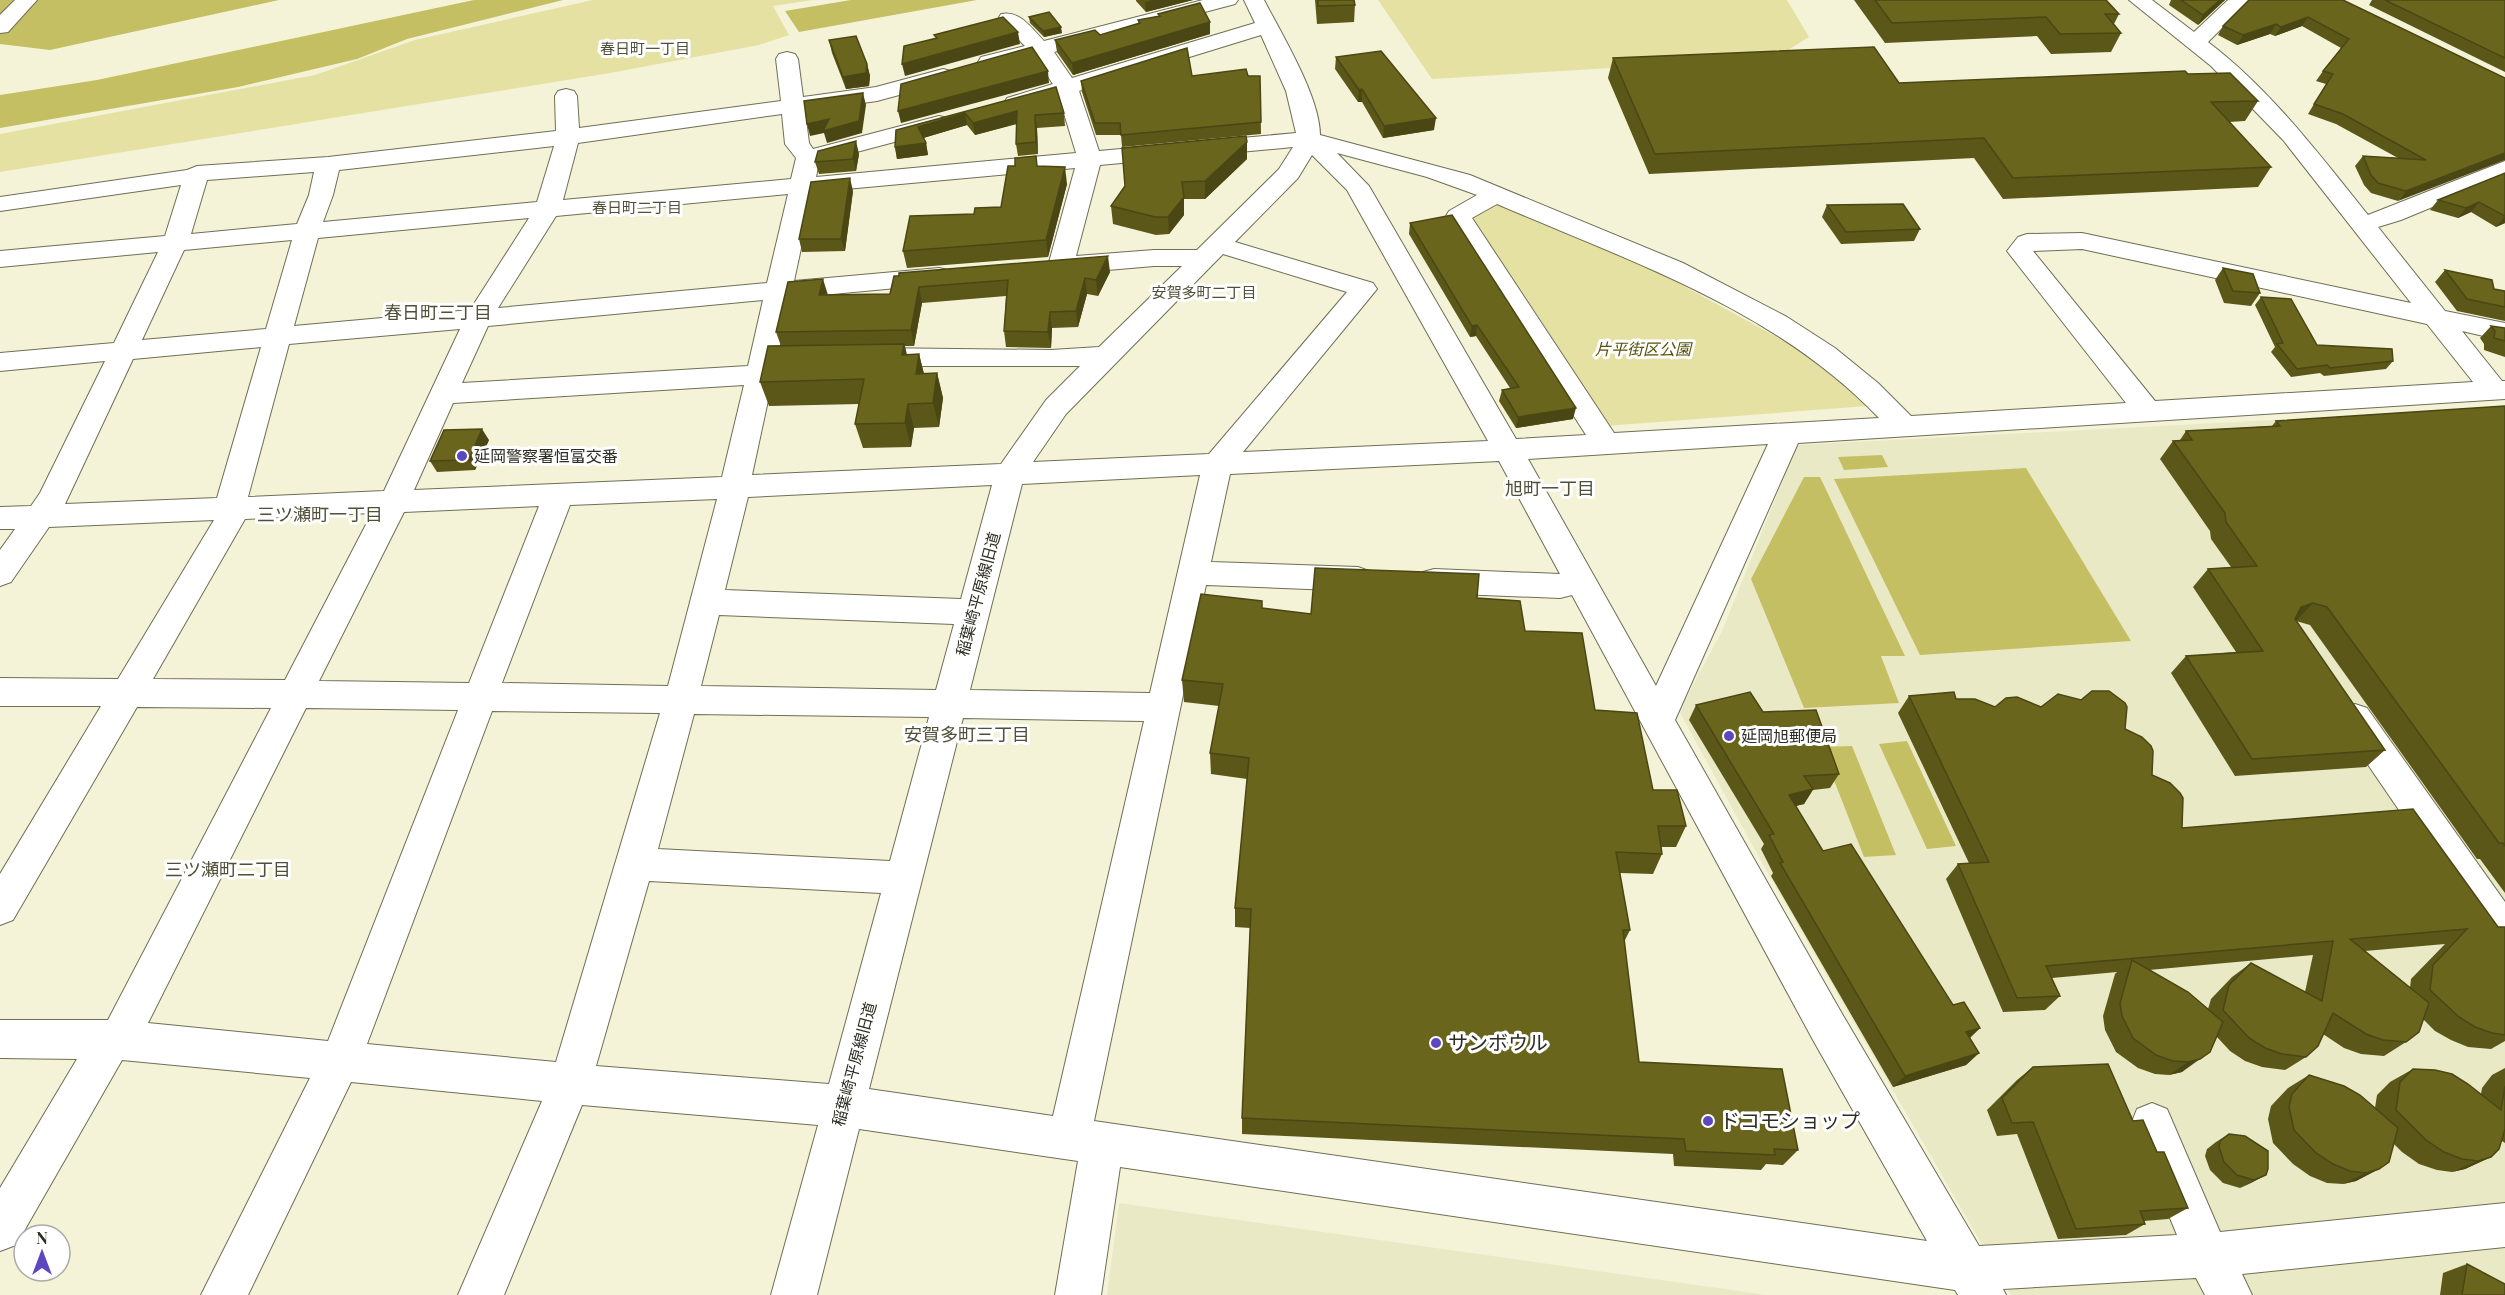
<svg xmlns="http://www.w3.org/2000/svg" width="2505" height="1295" font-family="'Playfair Display','Noto Sans JP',serif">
<rect width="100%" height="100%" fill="#f4f3d7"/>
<g fill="#eae9c6">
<path d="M2505,408V1295H2011L1766,870L1679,711L1722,631L1797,445Z"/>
<path d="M1119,1203L1767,1295H1107Z"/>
</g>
<g fill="#e4e1a2">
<path d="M593,0H813L773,6L789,35L759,45L610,73L0,172V134L315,75L415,40Z"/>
<path d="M1378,0H1787L1809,37L1775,58L1432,79Z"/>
<path d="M1493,200L1649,267L1828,365L1880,405L1605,426L1464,215Z"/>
</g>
<g fill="#c5bf63">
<path d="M0,0H279L50,50L0,44Z"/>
<path d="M474,0H563L407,39L357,59L238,87L0,128V95L97,80Z"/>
<path d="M851,0H977L799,32L785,11Z"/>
<path d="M1882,455L1888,467L1844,470L1838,457Z"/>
<path d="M2026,468L2131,641L1920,655L1834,479Z"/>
<path d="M1804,477H1820L1905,656H1881L1899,703L1804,708L1751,579Z"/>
<path d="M1907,741L1956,846L1927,849L1879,744Z"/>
<path d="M1852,746L1896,855L1864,857L1821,747Z"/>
</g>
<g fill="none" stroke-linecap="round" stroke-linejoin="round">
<g stroke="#6f6e56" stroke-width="2">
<g id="minor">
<path d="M15,0H37L8,32L0,33V15Z"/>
<path d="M1203,0H1238L1235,4L1054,52L1072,78L1255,23L1244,0H1264C1282,35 1320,97 1320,135L1470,175L1683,263L1787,317L1835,348L1878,383L1911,416L2126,403L2007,251L2018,237L2027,234L2082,233L2411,303L2283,140L2211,66L2129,0H2152L2194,32L2228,0H2250L2208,42C2270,89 2319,154 2368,215L2505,161V177L2401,220L2378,227L2445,311L2505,323V341L2462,331L2502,381H2505V399L1798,443L1675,720L1841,1012L1979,1246L2177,1235L2131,1124L2137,1109L2152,1103L2167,1109L2220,1232L2505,1203V1247L2242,1274L2252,1295H2205L2196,1278L2003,1289L2006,1295H1958L1955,1290L1120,1167L1101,1295H1055L1078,1161L859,1129L817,1295H771L818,1125L582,1105L504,1295H458L542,1101L351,1082L248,1295H201L310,1078L122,1060L16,1245L0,1251V1188L77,1059L0,1058V1020H108L271,708L137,707L13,920L0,925V874L101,706H0V678L118,679L214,520L49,527L11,582L0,586V550L15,529H0V507L31,506L40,493L105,361L0,371V353L114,343L158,252L0,267V251L165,236L181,185L0,211V197L187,170L197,166L328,157L556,131L555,96L558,91L566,89L574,91L577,96L579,128L781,101L776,59L779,54L787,52L795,54L798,59L803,97L876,87L943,69L951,71L954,76L951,81L877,101L805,111L809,143L813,149L939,116L947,118L951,123L947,128L819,162L816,177L1076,153L1059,97L1015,110L1007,108L1004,103L1007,98L1053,84L1034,57L989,69L981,67L978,62L981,57L1025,46L998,19L1001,14C1020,10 1032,29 1044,41ZM1261,35L1286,91L1296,133L1099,151L1079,91ZM782,114L785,144L796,158L791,179L563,200L578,143ZM554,146L537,202L323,222L333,195L339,170ZM1293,147L1279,169L1197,250H1154L1076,256L1100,165ZM1337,153L1427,177L1477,195L1449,211L1446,216L1586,435L1516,439L1369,186ZM1312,155L1347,190L1488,441L1243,452L1377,289L1373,283L1235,242L1298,178ZM1075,168L1048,266L1052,272L1061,274L1154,266H1182L1099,347L1051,350L874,348L864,351L860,357L864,363L874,366H1080L1046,400L1001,464L752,475L790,298L939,284L948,282L952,276L948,270L939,268L794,281L813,192ZM314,172L309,195L297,224L191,234L207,180ZM788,194L767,283L498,308L556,216ZM1497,204C1631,262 1775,309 1879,418L1614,433L1472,218ZM529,218L470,310L294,326L318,238ZM292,240L266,329L142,340L184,250ZM2082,249L2427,324L2473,382L2155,401L2033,251ZM1223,254L1347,292L1209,454L1033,462L1066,414ZM763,300L748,366L462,383L488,326ZM460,329L384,491L248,497L289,344ZM261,347L217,498L65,504L133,359ZM744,385L722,477L414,490L453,403ZM1768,444L1656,686L1528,459ZM1499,461L1560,574L1434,569L1423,572L1418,581L1423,590L1434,593L1560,598L1572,595L1813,1040L1927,1241L1094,1121L1206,585L1358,591L1369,587L1374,579L1369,571L1358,567L1211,562L1230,474ZM1200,475L1150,693L970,690L1022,484ZM992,485L961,599L725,590L748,497ZM717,499L668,686L502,683L570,505ZM539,506L469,683L319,681L404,512ZM372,513L285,680L153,679L245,519ZM719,615L954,624L936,690L701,686ZM306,708L458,710L328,1041L148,1023ZM492,711L660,713L556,1062L367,1044ZM694,714L929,717L890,861L658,849ZM963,718L1144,721L1053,1116L869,1089ZM649,881L881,893L829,1084L596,1066Z"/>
<path d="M2355,704L2367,708L2505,902V951L2491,945L2343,728L2338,718L2343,708Z"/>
</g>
</g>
<use href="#minor" fill="#fff" fill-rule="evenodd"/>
</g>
<g fill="#5a5718" fill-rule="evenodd">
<path d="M1136,0H1193L1146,12L1136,1Z"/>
<path d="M1315,0H1354L1355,5L1354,22L1317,24Z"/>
<path d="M1854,0H2106L2119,14L2114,24L2121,33L2111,52L2051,54L2037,36L1885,43Z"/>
<path d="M2171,0H2225L2198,25L2169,5Z"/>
<path d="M2343,0L2505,78L2398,201L2371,193L2364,185L2355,166L2363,156L2398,158L2336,124L2308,114L2326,84L2316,81L2323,71L2341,48L2302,26L2275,36L2270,34L2237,45L2218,35L2223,26Z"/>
<path d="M2372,0H2505V72L2369,5Z"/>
<path d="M1158,14L1210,22V34L1073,75L1057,52L1055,40L1100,35L1139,24L1138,20L1159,16Z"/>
<path d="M1029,17L1062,33L1044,37L1030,23Z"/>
<path d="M829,40L867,64L870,76L869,86L846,89L832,53Z"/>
<path d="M1336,57L1434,130L1383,138L1362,102H1358L1335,69Z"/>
<path d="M1613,58L1899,83L2188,74L2258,101L2245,121L2229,122L2271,167L2258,187L2003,199L1974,158L1649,174L1608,78Z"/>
<path d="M1192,76H1260L1261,134L1122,147L1121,135H1096L1082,92L1081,81Z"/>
<path d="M1056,87L1064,113L1065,126L1037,128L1038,154L1018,156L1016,144L1017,124L975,135L967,125L923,138L926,143L928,155L897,159L895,147L896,130Z"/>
<path d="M1247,142V159L1205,199H1184V215L1169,234L1156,235L1113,224L1111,206Z"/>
<path d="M859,154L856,171L819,174L815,162Z"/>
<path d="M1038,166L1067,184L1048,257L907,268L903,251L974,214L1001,207Z"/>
<path d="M2505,173V223L2496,227L2471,212L2458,218L2430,210L2438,200Z"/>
<path d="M853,191L845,251L802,252L799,239Z"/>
<path d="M1827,205L1920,229L1914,241L1841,244L1822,217Z"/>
<path d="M1410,223L1573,419L1516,428L1499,401L1502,390L1510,388L1476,336L1470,337L1409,234Z"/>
<path d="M2223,268L2260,293L2251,306L2224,303L2215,280Z"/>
<path d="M2445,270L2494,289L2505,291V321L2457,311L2435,282Z"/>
<path d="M1110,272L1098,296L1087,294L1078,327L1052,328L1051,348L1006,347L1004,331L1006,296L922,303L914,346H905L907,355L919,354L924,374L937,373L943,398L939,427L914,428L911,447L863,448L855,424L859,404L769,406L760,382L781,346L776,332L828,295L890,294L894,276Z"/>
<path d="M2261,297L2317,345L2393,361L2386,369L2324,376L2320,373L2291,377L2271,352L2275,347L2255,305Z"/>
<path d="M2491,326L2505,328V357L2484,350V344L2480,338Z"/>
<path d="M2505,406V893L2480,859H2477L2310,625L2296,621L2385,750L2366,767L2235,776L2171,673L2186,656L2236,652L2193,587L2208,569L2231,567L2211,539L2210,531L2160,459L2173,441L2180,440L2186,431L2272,426L2276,421Z"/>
<path d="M489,440L475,470L437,472L430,461Z"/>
<path d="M1477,598L1525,631L1595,710L1653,790L1686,826L1676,847H1661L1662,854L1653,874L1620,873L1630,930L1624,942L1639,1062L1798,1150L1783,1165L1766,1164L1761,1170L1674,1166L1673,1154L1242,1134V1118L1250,928L1235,927V908L1247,779L1211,774L1210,753L1219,706L1184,702L1182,680L1262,608L1311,614Z"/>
<path d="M1909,696L1956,699L1995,707H2041L2125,729L2182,828L2498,927H2505V1041L2491,1049L2468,1047L2451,1040L2435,1031L2423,1019L2406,1042L2384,1056L2361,1054L2344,1048L2323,1034L2306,1057L2285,1070L2262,1067L2245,1061L2230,1051L2217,1037L2182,1072L2169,1075L2155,1074L2138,1068L2116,1052L2105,1030L2103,1016L2115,974L2117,972L2052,978L2060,996L2045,1010L2003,1012L1946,879L1958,864L1969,863L1898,713ZM2445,944L2411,979L2410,988L2365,951ZM2313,955L2305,992L2251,963L2232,977L2211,999L2208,1009L2149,970Z"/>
<path d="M1696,705L1763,712L1839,774L1830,788L1813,790L1804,804L1795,806L1823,851L1953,1005L1980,1028L1970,1038L1979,1053L1966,1065L1893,1087L1771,876L1773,873L1761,849L1764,844L1689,720Z"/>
<path d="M2033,1067L2133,1121L2157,1152L2188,1208L2168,1219L2144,1221L2145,1224L2126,1235L2058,1239L2017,1134L1997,1136L1987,1110L2017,1080Z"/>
<path d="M2505,1068V1143L2502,1141L2491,1157L2465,1169L2452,1172L2437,1170L2419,1164L2402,1152L2394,1144L2379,1169L2356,1181L2343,1184L2327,1183L2310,1176L2293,1164L2273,1143L2268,1119L2271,1106L2288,1088L2309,1075L2375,1108L2377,1095L2390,1082L2413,1069L2481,1094L2482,1088L2492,1075Z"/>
<path d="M2229,1134L2266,1175L2240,1188L2223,1183L2210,1170L2205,1156L2207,1149L2216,1142Z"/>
<path d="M2467,1264L2505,1295H2440L2443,1273Z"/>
</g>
<g fill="#4a4714">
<path d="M1153,0H1193L1146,12L1145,2Z"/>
<path d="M2220,0H2225L2198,25L2203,15Z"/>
<path d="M2308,17L2302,26L2275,36L2281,27Z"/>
<path d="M1210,22V34L1073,75L1072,63Z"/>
<path d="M2276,24L2270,34L2237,45L2243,35Z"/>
<path d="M1061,27L1062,33L1044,37L1043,31Z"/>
<path d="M1018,32L1020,44L905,76L902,64Z"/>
<path d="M867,64L870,76L869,86L846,89L843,77Z"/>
<path d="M1048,71L1049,83L901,123L898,111Z"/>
<path d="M1362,89V102H1358L1359,90Z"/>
<path d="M863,93L866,105L862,133L827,143L824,133L810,136L807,124L829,119Z"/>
<path d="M1017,111L1019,123L975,135L973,123Z"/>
<path d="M965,113L967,125L920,139L918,127Z"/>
<path d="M1035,115L1037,128L1038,154L1036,142Z"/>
<path d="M1436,118L1434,130L1383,138L1384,126Z"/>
<path d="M856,141L859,154L856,171L853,159Z"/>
<path d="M1247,142V159L1205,199V181Z"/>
<path d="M926,143L928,155L897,159L895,147Z"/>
<path d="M2505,153V160L2398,201L2406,191Z"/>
<path d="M1065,167L1067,184L1048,257L1046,240Z"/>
<path d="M850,178L853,191L845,251L841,239Z"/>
<path d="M1184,197V215L1169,234L1168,217Z"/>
<path d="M2479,202L2471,212L2458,218L2466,208Z"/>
<path d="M2505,216V223L2496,227Z"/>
<path d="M1108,256L1110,272L1098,296L1096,280Z"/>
<path d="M1085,278L1087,294L1078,327L1076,311Z"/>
<path d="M823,279L828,295H819Z"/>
<path d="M919,287L922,303L914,346L911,330Z"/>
<path d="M1050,312L1052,328L1051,348L1048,332Z"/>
<path d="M1477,325L1476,336L1470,337L1472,326Z"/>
<path d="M904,344L910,368L902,355Z"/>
<path d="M919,354L925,378L916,374Z"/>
<path d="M937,373L943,398L939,427L933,403Z"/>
<path d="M908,404L914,428L911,447L905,423Z"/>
<path d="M1576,408L1573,419L1516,428L1518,417Z"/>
<path d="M482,429L489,440L475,470L469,460Z"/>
<path d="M2313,603L2296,621L2284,625L2301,607Z"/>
<path d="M1813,789L1804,804L1780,810L1789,795Z"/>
<path d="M1980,1028L1967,1040L1966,1032Z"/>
<path d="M1979,1053L1966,1065L1893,1087L1905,1076Z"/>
<path d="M2200,1059L2182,1072L2169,1075L2188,1062Z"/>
<path d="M2491,1157L2465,1169L2452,1172L2478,1161Z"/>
<path d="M2379,1169L2356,1181L2343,1184L2366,1173Z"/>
<path d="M2266,1175L2251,1183L2240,1188L2254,1180Z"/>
</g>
<g fill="#69651c" stroke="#4a4714" stroke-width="1.5">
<path d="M1318,0H1354L1355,5L1318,6Z"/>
<path d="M1875,0H2106L2119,14H2105L2121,33L2060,34L2046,17L1892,23Z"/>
<path d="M2181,0H2220L2203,15Z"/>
<path d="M2249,0H2343L2505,78V153L2406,191L2378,183L2371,175L2363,156L2426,160L2343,114L2314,104L2333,74L2323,71L2349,39L2308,17L2281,27L2276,24L2243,35L2223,26Z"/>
<path d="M2385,0H2505V58Z"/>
<path d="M1200,3L1210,22L1072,63L1055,40L1095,30L1100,35L1140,23L1138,20L1160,16L1158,14Z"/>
<path d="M1049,12L1061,27L1043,31L1029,17Z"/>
<path d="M1003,17L1018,32L902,64L904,46L937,38L934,35Z"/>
<path d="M856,36L867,64L866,73L843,77L829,40Z"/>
<path d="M1032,47L1048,71L898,111L901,84Z"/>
<path d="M1874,47L1899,83L2185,71L2188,74L2230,73L2258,101L2211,102L2271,167L2013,178L1984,138L1655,154L1613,58Z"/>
<path d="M1187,48L1192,76L1246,69L1248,76H1260L1261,122L1121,135L1120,123H1095L1081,81Z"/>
<path d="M1381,51L1436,118L1384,126L1362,89L1359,90L1336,57Z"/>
<path d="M1056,87L1064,113L1035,115L1036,142L1016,144L1017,111L973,123L965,113L918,127L926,143L895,147L896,130Z"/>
<path d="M863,93L859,121L823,131L829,119L807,124L804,101Z"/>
<path d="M1246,136L1247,142L1205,181L1182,182L1184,197L1168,217H1155L1111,206L1125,186L1122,148Z"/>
<path d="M856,141L853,159L815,162L818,151Z"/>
<path d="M1036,156L1037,166L1065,167L1046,240L903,251L910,216L974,214L975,208L1001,207L1008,166H1015V158Z"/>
<path d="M2505,173V216L2479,202L2466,208L2438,200Z"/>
<path d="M850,178L841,239H799L811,182Z"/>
<path d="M1903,204L1920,229L1846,232L1827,205Z"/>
<path d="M1452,215L1576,408L1518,417L1502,390L1519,387L1477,325L1472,326L1410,223Z"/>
<path d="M1108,256L1096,280L1085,278L1076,311L1050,312L1048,332L1004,331L1008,280L919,287L911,330L776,332L788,282L823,279L819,295L890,294L894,276H899V273Z"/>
<path d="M2223,268L2253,274L2260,293L2233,291Z"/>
<path d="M2445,270L2492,280L2494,289L2505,291V307L2467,299Z"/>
<path d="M2261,297L2291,299L2317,345L2392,349L2393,361L2330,368L2327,365L2297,369L2277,344L2283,343Z"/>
<path d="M2491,326L2505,328V341L2494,338L2495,331Z"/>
<path d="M904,344L902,355L919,354L916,374L937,373L933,403L908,404L905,423L855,424L864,379L760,382L768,346Z"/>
<path d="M2505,406V846L2503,843H2499L2327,607L2313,603L2301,607L2295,619L2385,750L2252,759L2186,656L2263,651L2208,569L2257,566L2226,522L2225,513L2173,441L2192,440L2186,431L2280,426L2276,421Z"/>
<path d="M482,429L469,460L430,461L444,430Z"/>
<path d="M1315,568L1479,574L1477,598L1520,601L1525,631L1582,633L1595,710L1637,713L1653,790H1677L1686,826H1658L1662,854L1616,852L1630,930H1623L1639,1062L1782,1069L1798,1150L1774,1149L1775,1155L1686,1151L1684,1139L1242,1118L1251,909L1235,908L1249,758L1210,753L1223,684L1182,680L1201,594L1262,601V608L1311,614Z"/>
<path d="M2092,691H2109L2125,703L2127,707L2125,729L2142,737L2151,746L2153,751L2152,775L2170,783L2180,793L2183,798L2182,828L2413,809L2498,927H2505V1035L2492,1033L2475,1027L2459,1017L2430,990L2433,965L2467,929L2350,939L2429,1003L2419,1032L2406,1042L2383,1040L2366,1034L2333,1013L2318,1046L2306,1057L2282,1054L2265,1048L2249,1038L2223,1010L2229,985L2251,963L2322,1001L2333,941L2046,966L2060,996L2017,998L1958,864L1989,862L1909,696L1954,692L1956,699H1975L1995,707L2006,698L2017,697L2041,707L2058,694L2081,700Z"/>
<path d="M1750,692L1763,712L1816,710L1839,774L1804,776L1813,789L1789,795L1823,851L1851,844L1953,1005L1964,1002L1980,1028L1966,1032L1979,1053L1905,1076L1780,863L1783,862L1769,835L1774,834L1696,705Z"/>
<path d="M2132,960L2188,992L2223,1022L2210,1052L2200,1059L2188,1062L2173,1061L2156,1055L2133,1038L2122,1016L2120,1003Z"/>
<path d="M2108,1064L2133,1121L2143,1120L2157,1152H2164L2188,1208L2140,1211L2145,1224L2076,1229L2033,1122L2012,1123L2002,1098L2033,1067Z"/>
<path d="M2413,1069L2435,1070L2452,1074L2468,1084L2501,1110L2505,1086V1129L2499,1149L2491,1157L2478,1161L2462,1159L2444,1152L2426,1140L2396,1110L2400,1082Z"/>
<path d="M2309,1075L2344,1086L2360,1095L2398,1128L2389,1162L2379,1169L2366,1173L2350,1171L2333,1164L2315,1152L2294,1130L2289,1107L2292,1094Z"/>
<path d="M2229,1134L2245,1136L2268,1151V1169L2266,1175L2254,1180L2237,1175L2224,1162L2219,1147L2220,1141Z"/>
<path d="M2467,1264L2505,1284V1295H2462Z"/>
</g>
<g fill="#5c47c0" stroke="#fff" stroke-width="2">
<circle cx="462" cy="456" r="6"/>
<circle cx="1729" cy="736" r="6"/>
<circle cx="1436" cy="1043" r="6"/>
<circle cx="1708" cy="1121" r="6"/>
</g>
<g text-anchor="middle" stroke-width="6" stroke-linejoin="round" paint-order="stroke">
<g font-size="15" fill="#504f38" stroke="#fff">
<text x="645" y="54">春日町一丁目</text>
<text x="637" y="213">春日町二丁目</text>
<text x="1204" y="298">安賀多町二丁目</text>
</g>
<g font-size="16" font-style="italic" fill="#56520a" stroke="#fff">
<text x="1643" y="355">片平街区公園</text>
</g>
<g font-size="16" fill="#2e2d23" stroke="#fff" text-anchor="start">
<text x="474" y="462">延岡警察署恒富交番</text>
<text x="1741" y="742">延岡旭郵便局</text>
</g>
<g font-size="16" fill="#2e2d23" stroke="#fff">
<text transform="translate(978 594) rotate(-75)" y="6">稲葉崎平原線旧道</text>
<text transform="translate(854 1064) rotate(-75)" y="6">稲葉崎平原線旧道</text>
</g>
<g font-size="18" fill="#504f38" stroke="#fff">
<text x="438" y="319">春日町三丁目</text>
<text x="1550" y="495">旭町一丁目</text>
<text x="320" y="521">三ツ瀬町一丁目</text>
<text x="967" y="741">安賀多町三丁目</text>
<text x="228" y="876">三ツ瀬町二丁目</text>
</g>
<g font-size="20" fill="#2e2d23" stroke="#fff" text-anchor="start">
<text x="1448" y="1050">サンボウル</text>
<text x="1720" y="1128">ドコモショップ</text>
</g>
</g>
<g transform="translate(42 1253)"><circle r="28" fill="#ffffff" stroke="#ababa7" stroke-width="1.5"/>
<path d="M0-4.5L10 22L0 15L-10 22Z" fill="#5c47c0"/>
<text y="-9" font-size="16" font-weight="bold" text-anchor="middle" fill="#2e2d23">N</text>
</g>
</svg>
